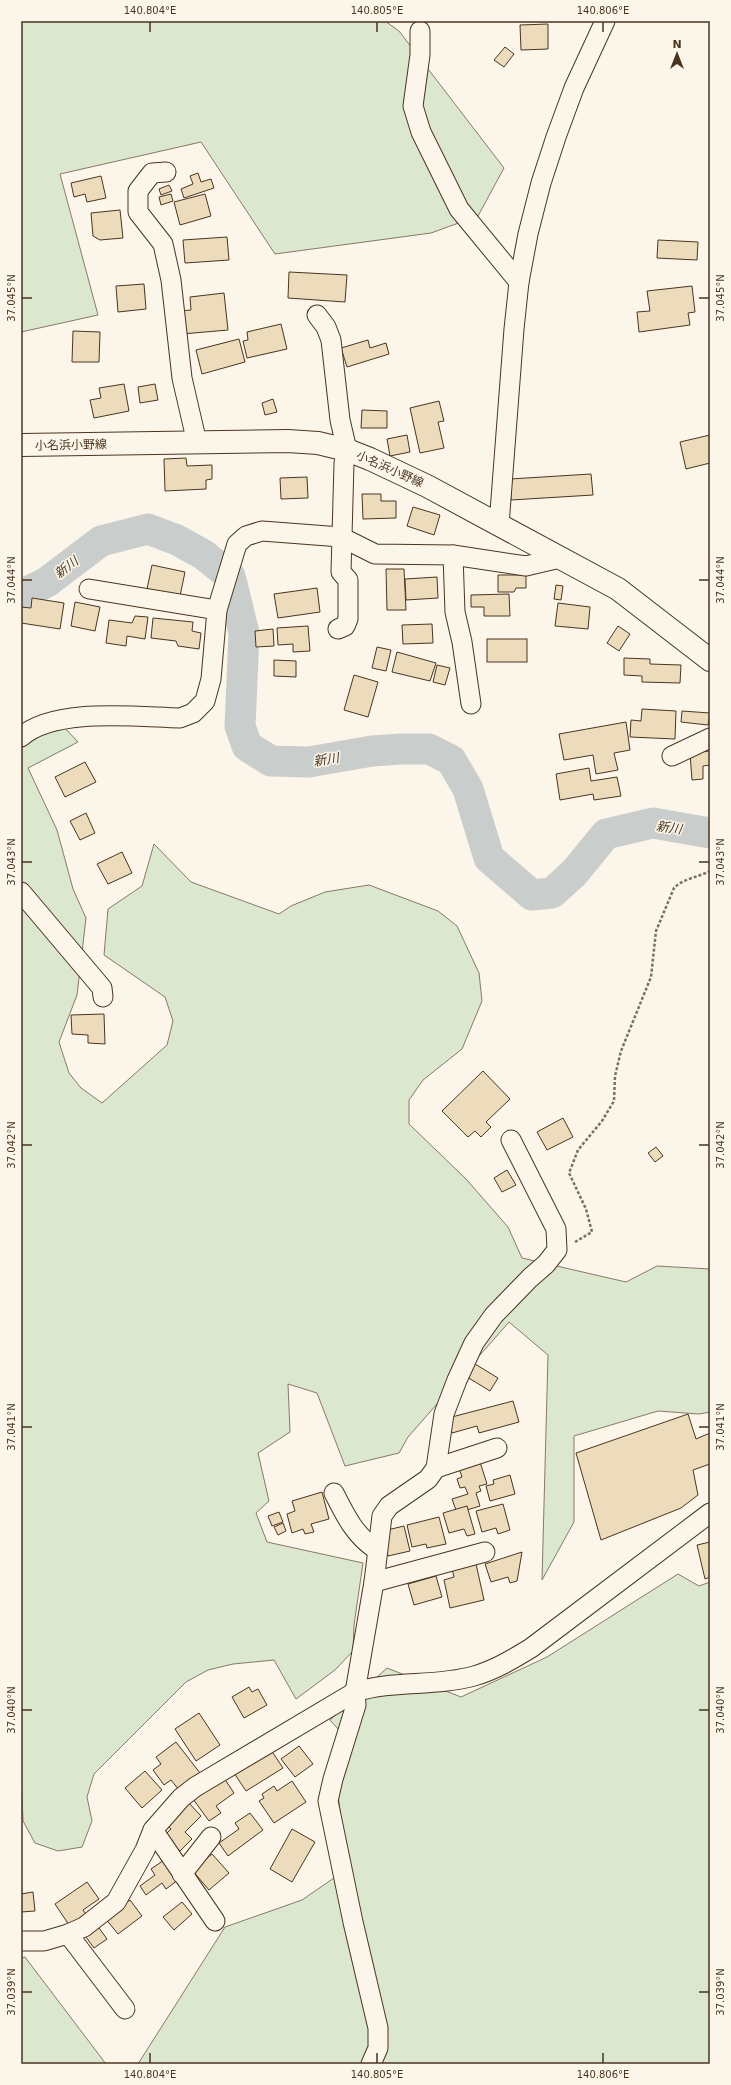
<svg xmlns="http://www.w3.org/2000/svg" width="731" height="2085" font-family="'DejaVu Sans','Noto Sans JP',sans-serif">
<rect width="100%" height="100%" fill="#fbf6e9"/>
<g fill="#dce7d0" stroke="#887966">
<path d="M21,21H385L399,31L504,168L478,216L431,233L275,254L201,142L60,174L98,315L21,332Z"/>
<path d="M21,726H63L78,742L28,768L57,830L73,889L86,918L77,995L59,1042L69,1073L81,1088L102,1103L167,1045L173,1021L165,997L104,955L108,909L142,886L154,844L191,882L279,914L291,906L325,892L369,885L438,911L457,926L479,973L482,1001L462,1049L423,1080L409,1100V1124L466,1179L508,1227L522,1258L626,1282L657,1266L710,1269V1412L699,1414L658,1411L574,1436V1522L542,1580L548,1355L509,1322L408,1437L399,1453L345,1466L317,1393L288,1384L290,1432L258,1453L269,1501L256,1513L267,1542L363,1563L354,1625L353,1651L335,1670L296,1699L274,1660L233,1664L208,1670L186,1682L94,1774L87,1797L92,1821L82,1847L58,1851L35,1843L23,1821L21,1770Z"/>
<path d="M678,1574L699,1586L710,1582V2064H138L225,1927L302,1900L347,1869L337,1785L352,1745L330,1720L387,1668L461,1697L547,1657Z"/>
<path d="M25,1957L106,2064H21V1958Z"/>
</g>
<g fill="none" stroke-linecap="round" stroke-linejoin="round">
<path stroke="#c9cecd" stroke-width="31" d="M21,595L47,582L101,541L148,529L177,540L204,555L230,576L244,633L240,726L247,746L271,761L309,762L372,751L401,749H429L451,760L468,789L489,858L532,895L552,893L574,873L606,834L653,823L710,833"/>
</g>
<g fill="#ecdcbc" stroke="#4a3520">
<path d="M548,24V49L521,50L520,25Z"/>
<path d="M505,47L514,54L504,67L494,60Z"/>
<path d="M198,173L201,182L211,179L214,188L184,198L181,189L193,184L190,176Z"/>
<path d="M101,176L106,198L87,202L85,194L74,197L71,183Z"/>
<path d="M169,185L172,191L161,195L159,189Z"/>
<path d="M171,194L173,201L161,205L159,197Z"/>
<path d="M205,194L211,216L180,225L174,202Z"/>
<path d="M120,210L123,238L100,240L93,236L91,213Z"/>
<path d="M227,237L229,260L185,263L183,240Z"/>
<path d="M658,240L698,242L697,260L657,258Z"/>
<path d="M289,272L347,275L345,302L288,298Z"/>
<path d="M144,284L146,309L118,312L116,286Z"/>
<path d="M692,286L695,312L688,313L690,325L639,332L637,312L650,311L647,291Z"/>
<path d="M224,293L228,330L182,334L180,311L191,310L190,297Z"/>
<path d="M281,324L287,349L247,358L243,341L248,340L247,332Z"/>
<path d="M73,331L100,332L99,362H72Z"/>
<path d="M239,339L245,362L202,374L196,350Z"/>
<path d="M368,340L370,348L386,343L389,354L347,367L341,348Z"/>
<path d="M124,384L129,411L94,418L90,400L101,398L99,388Z"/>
<path d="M155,384L158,400L140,403L138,387Z"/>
<path d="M273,399L277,412L265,415L262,403Z"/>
<path d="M439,401L444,421L438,422L444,448L420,453L410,408Z"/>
<path d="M362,410L387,411V428H361Z"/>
<path d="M407,435L410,452L390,456L387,439Z"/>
<path d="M710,435V463L686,469L680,442Z"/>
<path d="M186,458L187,466L212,465V479L206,480V489L165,491L164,459Z"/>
<path d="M591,474L593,495L511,500L510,479Z"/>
<path d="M307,477L308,498L281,499L280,478Z"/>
<path d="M362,494H381V501H396V518L363,519Z"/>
<path d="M413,507L440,515L434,535L407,526Z"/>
<path d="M152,565L185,572L180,596L147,589Z"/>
<path d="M386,569H404L406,610H387Z"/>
<path d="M498,575H526V588H516L514,592H498Z"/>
<path d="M437,577L438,598L406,600L405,579Z"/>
<path d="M556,585L563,586L561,600L554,599Z"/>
<path d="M317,588L320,612L278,618L274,594Z"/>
<path d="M509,594L510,616H484V607H471V595Z"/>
<path d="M32,598L64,603L60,629L21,623V607L31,608Z"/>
<path d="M75,602L100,607L95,631L71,626Z"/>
<path d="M558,603L590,607L588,629L555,626Z"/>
<path d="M135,616L148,617L145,639L127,636L126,646L106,643L109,620L132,623Z"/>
<path d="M153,618L193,622L192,631L201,633L199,649L178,646L176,641L151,638Z"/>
<path d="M432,624L433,643L403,644L402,625Z"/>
<path d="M308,626L310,651L293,652V644L278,645L277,628Z"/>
<path d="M618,626L630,634L619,651L607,643Z"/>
<path d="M273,629L274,646L256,647L255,631Z"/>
<rect x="487" y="639" width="40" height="23"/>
<path d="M377,647L391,650L386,671L372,668Z"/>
<path d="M397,652L436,663L430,681L392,672Z"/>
<path d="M624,658L650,659V664L681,665L680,683L642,682V676L624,675Z"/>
<path d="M274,660L296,661V677L274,676Z"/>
<path d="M437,665L450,668L445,685L433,682Z"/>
<path d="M354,675L378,682L368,717L344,710Z"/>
<path d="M642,709L676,711L675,739L630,737L631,720L641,721Z"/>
<path d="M682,711L710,713L708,725L681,722Z"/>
<path d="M626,722L630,750L614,753L618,770L596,774L593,755L564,760L559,734Z"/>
<path d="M710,751V765L703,766V779L692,780L690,753Z"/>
<path d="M85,762L96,782L65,797L55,777Z"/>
<path d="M589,768L591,781L617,777L621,796L594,800L593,794L560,800L556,774Z"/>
<path d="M86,813L95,833L80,840L70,821Z"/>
<path d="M122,852L132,873L108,884L97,864Z"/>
<path d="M104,1014L105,1044L88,1043V1035L72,1034L71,1015Z"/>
<path d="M483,1071L510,1099L486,1122L491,1127L481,1137L475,1131L468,1137L442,1111Z"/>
<path d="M563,1118L573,1137L547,1150L537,1132Z"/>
<path d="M656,1147L663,1156L655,1162L648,1153Z"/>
<path d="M507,1170L516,1185L502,1192L494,1178Z"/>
<path d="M475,1364L498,1378L490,1391L467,1377Z"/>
<path d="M513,1401L519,1422L479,1433L477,1426L452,1433L448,1418Z"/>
<path d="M688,1414L696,1439L710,1433V1464L693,1470L698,1495L681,1508L601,1540L576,1453Z"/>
<path d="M480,1462L487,1484L479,1486L481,1491L476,1493L480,1506L457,1513L452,1499L468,1494L465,1487L460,1488L457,1479L462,1477L459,1468Z"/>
<path d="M510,1475L515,1494L490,1501L486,1486L494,1484L493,1480Z"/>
<path d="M322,1492L329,1519L311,1524L314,1532L305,1534L303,1529L292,1533L287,1514L295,1511L292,1501Z"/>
<path d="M503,1504L510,1530L498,1534L496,1528L482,1532L476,1511Z"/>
<path d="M467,1506L475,1534L467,1536L464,1529L449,1533L443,1513Z"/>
<path d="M279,1512L283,1522L272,1526L268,1516Z"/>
<path d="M439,1517L446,1544L427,1548L426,1544L412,1547L407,1525Z"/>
<path d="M283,1523L286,1531L278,1535L274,1527Z"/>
<path d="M404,1526L410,1551L388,1556L383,1531Z"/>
<path d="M710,1542V1577L705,1579L697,1545Z"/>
<path d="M522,1552L517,1581L510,1583L508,1577L491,1582L485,1564Z"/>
<path d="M476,1564L484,1600L450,1608L444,1580L454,1577L452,1569Z"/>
<path d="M436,1576L442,1597L414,1605L408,1584Z"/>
<path d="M249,1687L252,1692L258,1689L267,1705L244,1718L232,1697Z"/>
<path d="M199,1713L220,1745L196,1761L175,1729Z"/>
<path d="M176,1742L200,1773L179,1790L171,1780L164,1785L153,1770L161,1764L156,1757Z"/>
<path d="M299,1746L313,1764L295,1777L281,1759Z"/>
<path d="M271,1750L283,1768L246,1791L234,1773Z"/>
<path d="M145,1771L162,1790L142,1808L125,1788Z"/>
<path d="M224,1778L234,1793L216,1806L221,1813L209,1821L193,1799Z"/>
<path d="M292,1781L306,1802L274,1823L259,1801L264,1798L262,1794L274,1786L277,1791Z"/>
<path d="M187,1801L201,1816L185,1832L192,1839L180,1851L164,1836L171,1829L165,1823Z"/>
<path d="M250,1813L263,1830L228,1856L219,1843L239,1829L235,1823Z"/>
<path d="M292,1829L315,1842L292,1882L270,1869Z"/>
<path d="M212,1854L229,1873L209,1890L192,1870Z"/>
<path d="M164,1860L178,1880L166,1889L162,1883L146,1895L140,1886L155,1875L151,1869Z"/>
<path d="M87,1882L99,1899L83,1910L88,1917L71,1928L55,1904Z"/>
<path d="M33,1892L35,1911L21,1912V1894Z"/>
<path d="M130,1900L142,1916L118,1934L105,1918Z"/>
<path d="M182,1902L192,1914L174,1930L163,1917Z"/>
<path d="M96,1924L107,1939L94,1948L83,1933Z"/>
</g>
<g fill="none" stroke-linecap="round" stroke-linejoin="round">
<g stroke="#4a3520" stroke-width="21">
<g id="minor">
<path d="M420,31V55L413,106L421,132L459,209L519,282"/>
<path d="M166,172L152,173L138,191V212L163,244L171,280L182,378L197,443"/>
<path d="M317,315L326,327L331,340L340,420L347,450L344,463L341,572L348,580V619L345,626L338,629"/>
<path d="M499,525L514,329L519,282L528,234L541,183L556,137L574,88L605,21"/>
<path d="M453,555L526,566L560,558"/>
<path d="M89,589L217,610"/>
<path d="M21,737C54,707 137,717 180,718L193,713L205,701L211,679L217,610L237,544L246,536L262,531L341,537L375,554L453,555L455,612L462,642L471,704"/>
<path d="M672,756L710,738"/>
<path d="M21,892L102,988L103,997"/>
<path d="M436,1468L497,1448"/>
<path d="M334,1493C345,1515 355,1536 377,1550"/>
<path d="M374,1582L485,1552"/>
<path d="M153,1830L215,1921"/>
<path d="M182,1874L211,1837"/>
<path d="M68,1934L125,2009"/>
<path d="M21,1941H44L68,1934L84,1927L116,1902L145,1850L153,1830L181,1798L195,1787L355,1692C393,1680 435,1687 474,1676C495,1670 513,1659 531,1648L710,1513"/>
<path d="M371,2064L378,2048V2028L353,1922L328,1801L333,1779L356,1705L355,1692L374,1582L382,1516L389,1506L428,1479L436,1468L444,1414L457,1380L474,1343L494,1315L530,1278L546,1264L557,1250L556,1229L511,1140"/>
</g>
</g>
<g stroke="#4a3520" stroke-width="24">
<path id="major" d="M21,445L288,441L318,443L347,450L370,459L427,486L618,589L710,660"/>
</g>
<path stroke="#7f6f5c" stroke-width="2.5" stroke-dasharray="3 2" stroke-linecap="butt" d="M575,1242L592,1232L586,1209L569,1173L578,1150L602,1121L614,1101L615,1076L621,1051L651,977L656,931L674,888C682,879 699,877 710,871"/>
<use href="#minor" stroke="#fbf6e9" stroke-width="19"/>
<use href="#major" stroke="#fbf6e9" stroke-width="22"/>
</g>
<path fill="none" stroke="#4a3520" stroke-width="1.5" d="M150,22V32M377,22V32M603,22V32M22,298H32M699,298H709M22,580H32M699,580H709M22,862H32M699,862H709M22,1145H32M699,1145H709M22,1427H32M699,1427H709M22,1710H32M699,1710H709M22,1992H32M699,1992H709M150,2053V2063M377,2053V2063M603,2053V2063"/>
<g text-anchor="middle" stroke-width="3" stroke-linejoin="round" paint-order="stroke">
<g font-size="12" fill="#4a3520" stroke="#fbf6e9">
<text transform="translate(71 445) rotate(-1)" y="4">小名浜小野線</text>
<text transform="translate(390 469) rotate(24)" y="4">小名浜小野線</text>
</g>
<g font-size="13" font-style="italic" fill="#4a3520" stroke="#fbf6e9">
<text transform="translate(66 567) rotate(-38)" y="5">新川</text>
<text transform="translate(326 759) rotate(-9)" y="5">新川</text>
<text transform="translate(669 827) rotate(8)" y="5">新川</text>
</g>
</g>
<rect width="731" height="2085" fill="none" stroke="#fbf6e9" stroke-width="44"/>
<g transform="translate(677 54)" stroke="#fbf6e9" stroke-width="3" paint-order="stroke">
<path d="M0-3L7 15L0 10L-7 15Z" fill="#4a3520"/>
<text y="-6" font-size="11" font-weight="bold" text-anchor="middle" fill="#4a3520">N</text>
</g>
<rect x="22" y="22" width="687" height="2041" fill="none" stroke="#4a3520" stroke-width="1.5"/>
<g font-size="10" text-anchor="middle" fill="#4a3520">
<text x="150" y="14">140.804°E</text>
<text x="377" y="14">140.805°E</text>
<text x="603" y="14">140.806°E</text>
<text transform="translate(11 298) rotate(-90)" y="4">37.045°N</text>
<text transform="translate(720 298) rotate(-90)" y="4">37.045°N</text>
<text transform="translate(11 580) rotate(-90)" y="4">37.044°N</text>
<text transform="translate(720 580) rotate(-90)" y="4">37.044°N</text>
<text transform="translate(11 862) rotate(-90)" y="4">37.043°N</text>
<text transform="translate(720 862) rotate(-90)" y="4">37.043°N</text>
<text transform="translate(11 1145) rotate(-90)" y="4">37.042°N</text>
<text transform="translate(720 1145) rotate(-90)" y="4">37.042°N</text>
<text transform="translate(11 1427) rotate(-90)" y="4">37.041°N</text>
<text transform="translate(720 1427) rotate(-90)" y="4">37.041°N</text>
<text transform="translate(11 1710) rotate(-90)" y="4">37.040°N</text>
<text transform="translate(720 1710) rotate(-90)" y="4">37.040°N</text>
<text transform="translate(11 1992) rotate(-90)" y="4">37.039°N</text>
<text transform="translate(720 1992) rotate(-90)" y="4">37.039°N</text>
<text x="150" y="2078">140.804°E</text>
<text x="377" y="2078">140.805°E</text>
<text x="603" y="2078">140.806°E</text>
</g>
</svg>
